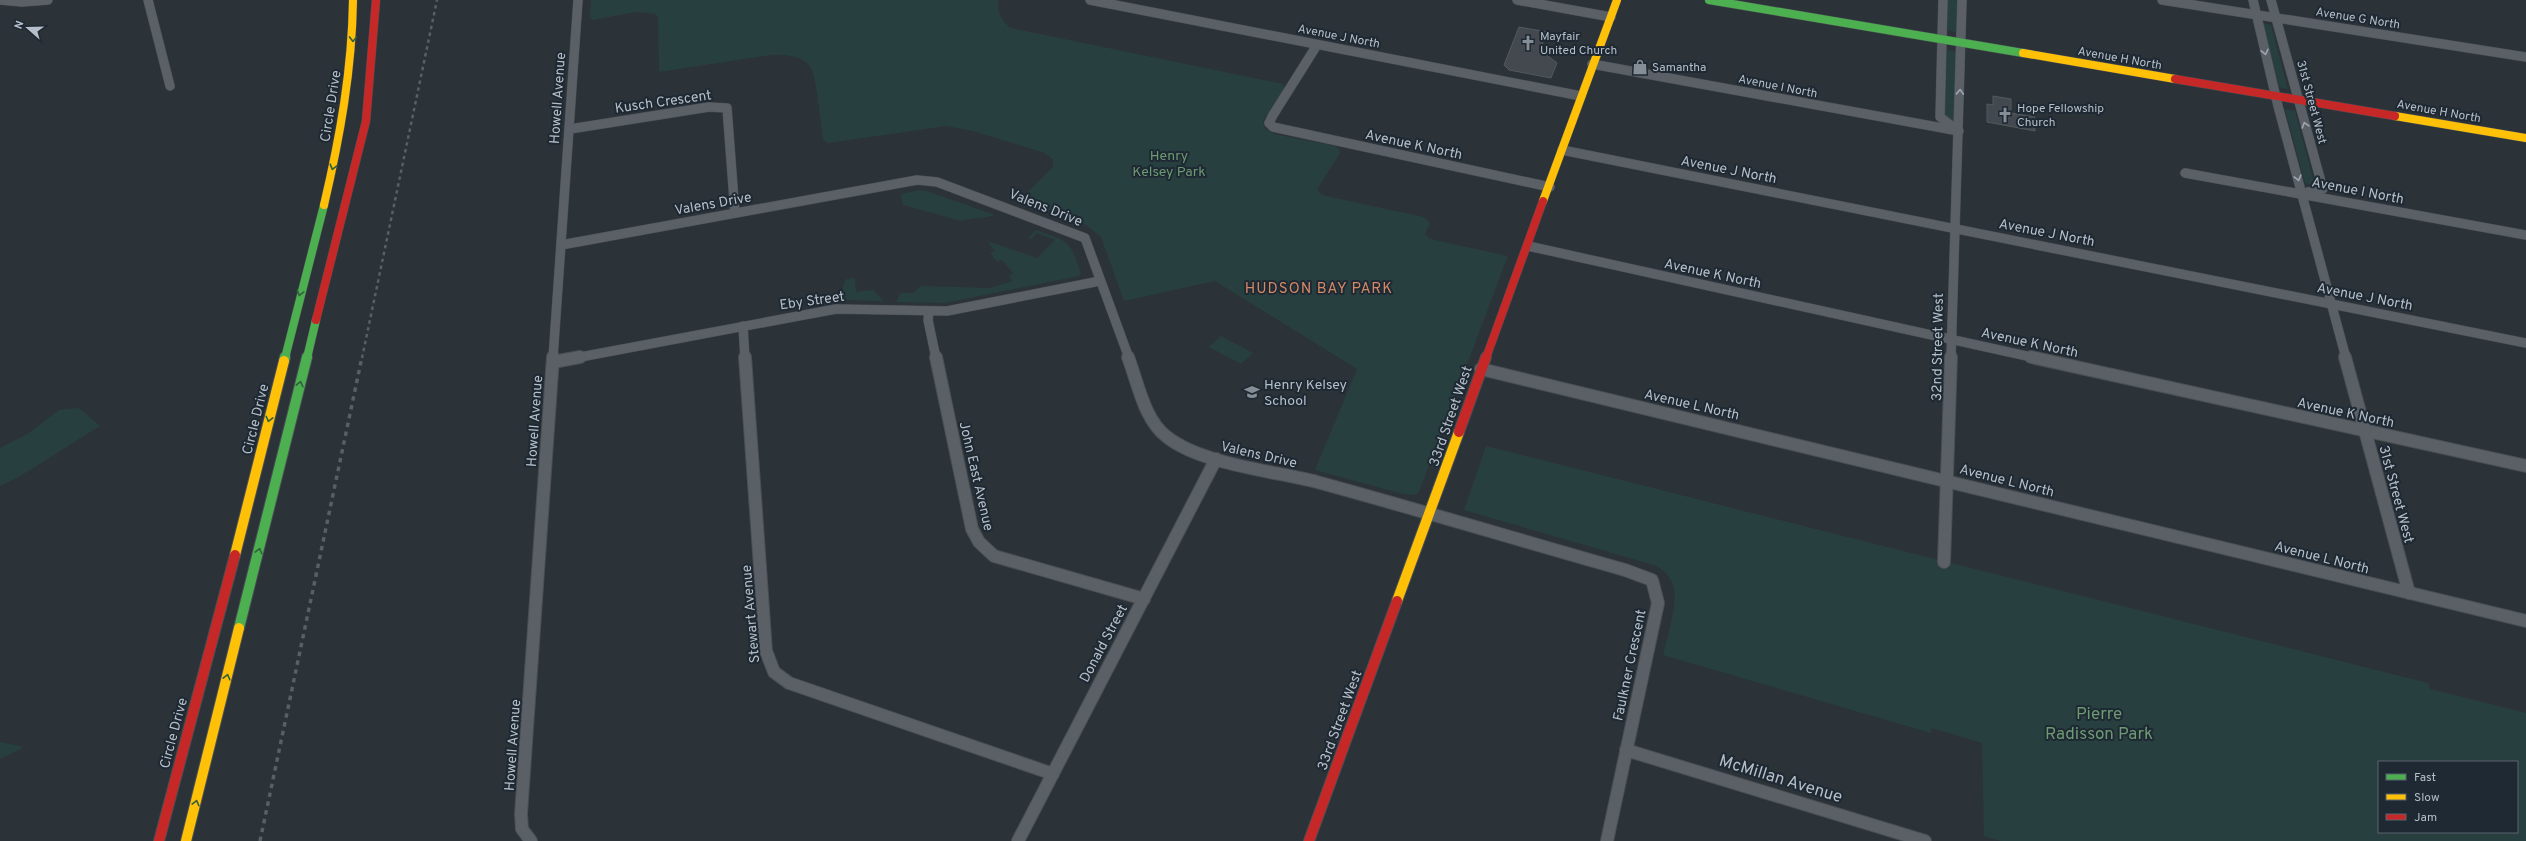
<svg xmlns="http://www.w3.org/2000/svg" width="2526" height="841" font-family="Overpass,sans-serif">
<rect width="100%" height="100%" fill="#2b3238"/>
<g fill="#283f3f" fill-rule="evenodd">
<path d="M591,0H999C995,10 1003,23 1011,28L1283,84L1285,88L1263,121L1265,128L1274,134L1335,146L1339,149L1340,153L1318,188L1319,193L1326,196L1424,217L1430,223L1425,234L1430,239L1508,256L1419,492L1415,495L1403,494L1315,470L1357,369L1215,281L1124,301L1101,237L1086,225L1025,200V195L1053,167V160L1045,153L973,131L946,126L828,143L823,139C821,125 816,76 811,68C804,55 783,54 771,55L659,72L658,17L655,14L637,12L592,20L590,17Z"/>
<path d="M1948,0H1959L1957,33L1947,30Z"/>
<path d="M2262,23L2271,25L2288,89L2279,87Z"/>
<path d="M1948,50L1956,52L1954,120L1944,118L1946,51Z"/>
<path d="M2285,109L2295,111L2315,186L2305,183Z"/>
<path d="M920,190L930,192L995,215C983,219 973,217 961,221L903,205L901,194Z"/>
<path d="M1036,230C1068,241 1070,240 1081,273L1079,276L945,303L896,302L900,293H913L921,286L990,288L1012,281L1009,276L1013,273L1002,260L997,262L990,253L995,251L987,241L1037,258L1055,240L1037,233L1031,239L1028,238Z"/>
<path d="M855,278L856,292L873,290L884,301L842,300V289L846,279Z"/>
<path d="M1221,336L1253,353L1241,364L1209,347Z"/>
<path d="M79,408L100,426C66,446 35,470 0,486V448L29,433L59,410Z"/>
<path d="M1486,446L2428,683L2430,689L2526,713V841H2001L1984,836L1982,743L1931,728V733L1663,655C1667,638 1679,601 1673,585C1670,576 1664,571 1657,566L1464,510ZM2379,762H2517V832H2379Z"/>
<path d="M0,742L24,747L0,759Z"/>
</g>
<g fill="#43494e" stroke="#535a5f">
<path d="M1519,27L1547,32L1540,50L1557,63L1551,78L1509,70L1504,65Z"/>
<path d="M1993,96L2011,99V113L2035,117V131L1987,122V104L1993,105Z"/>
</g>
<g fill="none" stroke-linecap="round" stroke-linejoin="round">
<g stroke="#494e53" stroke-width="10">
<g id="street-far1">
<path d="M0,0L22,2L48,0"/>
<path d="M148,0L170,86"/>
<path d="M1090,0L1581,96"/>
<path d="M1517,0L1611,17"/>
<path d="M1943,0L1940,117L1957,130"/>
<path d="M2162,0L2526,57"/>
<path d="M2253,0L2278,106L2346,358"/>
<path d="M2271,0L2323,189L2308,192"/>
<path d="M1317,45L1273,115L1269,123L1273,127L1550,187"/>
<path d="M1592,64L1959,131"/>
<path d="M570,129L709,107L727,108L735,213"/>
<path d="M1562,150L2526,343"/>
<path d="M2185,173L2526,235"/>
<path d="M561,245L917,180L937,182L1085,238L1129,358"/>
<path d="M1528,246L2036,358"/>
<path d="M929,312L928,320L936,358"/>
<path d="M743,326L745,358"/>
<path d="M553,358L578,0"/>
<path d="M575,358L836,309L947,311L1100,281"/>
<path d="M1951,358L1962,0"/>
</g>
</g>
<g stroke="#494e53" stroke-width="14">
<g id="street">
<path d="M745,357L766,651L774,672L789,683L1053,774"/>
<path d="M936,357L972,529L979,542L994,556L1144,599"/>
<path d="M1128,357C1138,383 1144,420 1167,437C1201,464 1274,471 1317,482C1420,510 1522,541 1625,570L1652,580L1658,603L1607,841"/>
<path d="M2031,357L2526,466"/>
<path d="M2345,357L2409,593"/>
<path d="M553,362L580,357"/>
<path d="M1481,369L2526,621"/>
<path d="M1944,562L1951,357"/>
<path d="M1626,750L1925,841"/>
<path d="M531,841L522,829L521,814L553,357"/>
<path d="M1018,841L1216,459"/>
</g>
</g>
<g stroke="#494e53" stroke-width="9">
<g id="fast-far1">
<path d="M1709,0L2023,53"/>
<path d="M285,358L324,205"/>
<path d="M307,358L316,320"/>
</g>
</g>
<g stroke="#494e53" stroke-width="12">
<g id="fast">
<path d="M284,361L285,357"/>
<path d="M239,628L307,357"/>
</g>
</g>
<g stroke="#494e53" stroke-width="9">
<g id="slow-far1">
<path d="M2023,53L2175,79"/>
<path d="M2395,116L2526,138"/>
<path d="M1543,201L1617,0"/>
<path d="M324,205C340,137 352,70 353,0"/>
</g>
</g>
<g stroke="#494e53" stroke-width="12">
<g id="slow">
<path d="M235,555L284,361"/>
<path d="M1397,601L1459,432"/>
<path d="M186,841L239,628"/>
</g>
</g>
<g stroke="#494e53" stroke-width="9">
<g id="jam-far1">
<path d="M2175,79L2395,116"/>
<path d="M316,320L366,121L376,0"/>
<path d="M1486,358L1543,201"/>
</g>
</g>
<g stroke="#494e53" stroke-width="12">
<g id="jam">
<path d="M1459,432L1486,357"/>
<path d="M159,841L235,555"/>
<path d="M1309,841L1397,601"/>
</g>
</g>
<use href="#street-far1" stroke="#5b6066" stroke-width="9"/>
<use href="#street" stroke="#5b6066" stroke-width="12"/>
<use href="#fast-far1" stroke="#4caf50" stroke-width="8"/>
<use href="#fast" stroke="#4caf50" stroke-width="10"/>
<use href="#slow-far1" stroke="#ffc107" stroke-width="8"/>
<use href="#slow" stroke="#ffc107" stroke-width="10"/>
<use href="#jam-far1" stroke="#c62828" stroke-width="8"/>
<use href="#jam" stroke="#c62828" stroke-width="10"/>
<path stroke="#595f64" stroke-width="2.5" stroke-dasharray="3.5 3.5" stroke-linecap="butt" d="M362,358L437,0"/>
<path stroke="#595f64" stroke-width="3.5" stroke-dasharray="4.5 4.5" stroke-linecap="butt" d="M260,841L362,357"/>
</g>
<defs><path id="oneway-chevron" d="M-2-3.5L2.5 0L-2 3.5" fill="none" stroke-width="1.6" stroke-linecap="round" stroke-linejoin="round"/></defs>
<g stroke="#305f3f">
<use href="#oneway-chevron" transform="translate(353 39) rotate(91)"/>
<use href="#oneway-chevron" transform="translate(333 167) rotate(105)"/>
<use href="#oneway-chevron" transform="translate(300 293) rotate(105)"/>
<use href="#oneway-chevron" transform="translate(300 384) rotate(-76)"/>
<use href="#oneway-chevron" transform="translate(269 419) rotate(104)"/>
<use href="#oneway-chevron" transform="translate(259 551) rotate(-76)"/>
<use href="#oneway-chevron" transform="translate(227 677) rotate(-76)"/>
<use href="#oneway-chevron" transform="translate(196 803) rotate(-76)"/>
</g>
<g stroke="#9ea7b0">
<use href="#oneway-chevron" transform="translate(2265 52) rotate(77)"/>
<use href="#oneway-chevron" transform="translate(1960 92) rotate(-88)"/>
<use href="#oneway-chevron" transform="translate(2305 125) rotate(-106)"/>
<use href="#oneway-chevron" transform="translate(2298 178) rotate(75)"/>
</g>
<defs>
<g id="church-bare" transform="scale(1.2)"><path d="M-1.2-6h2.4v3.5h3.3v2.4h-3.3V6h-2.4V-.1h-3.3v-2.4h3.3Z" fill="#858e96" stroke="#1e2933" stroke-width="2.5" paint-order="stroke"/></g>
<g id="shop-bare" transform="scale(1.2)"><path d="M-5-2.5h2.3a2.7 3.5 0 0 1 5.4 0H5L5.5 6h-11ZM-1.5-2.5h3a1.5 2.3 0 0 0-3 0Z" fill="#858e96" stroke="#1e2933" stroke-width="2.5" paint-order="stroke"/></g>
<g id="school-bare" transform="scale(1.2)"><path d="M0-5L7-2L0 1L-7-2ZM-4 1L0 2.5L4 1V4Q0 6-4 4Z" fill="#858e96" stroke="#1e2933" stroke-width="2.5" paint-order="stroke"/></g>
</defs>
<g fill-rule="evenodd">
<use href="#church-bare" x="1528" y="43"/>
<use href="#shop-bare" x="1640" y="67"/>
<use href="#church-bare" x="2005" y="115"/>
<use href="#school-bare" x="1252" y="392"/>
</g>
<g text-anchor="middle" stroke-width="4" stroke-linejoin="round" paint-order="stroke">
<g font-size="12" fill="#b5bfc9" stroke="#1e2933">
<text transform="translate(2358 18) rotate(9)" y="4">Avenue G North</text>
<text transform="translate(1339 36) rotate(11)" y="4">Avenue J North</text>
<text transform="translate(2120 58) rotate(10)" y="4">Avenue H North</text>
<text transform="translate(1778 86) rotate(11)" y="4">Avenue I North</text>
<text transform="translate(2312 102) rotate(75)" y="4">31st Street West</text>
<text transform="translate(2439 111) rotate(10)" y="4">Avenue H North</text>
</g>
<g font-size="12" fill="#b5bfc9" stroke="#1e2933" text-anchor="start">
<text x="1540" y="40">Mayfair<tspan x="1540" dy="14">United Church</tspan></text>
<text x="1652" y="71">Samantha</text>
<text x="2017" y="112">Hope Fellowship<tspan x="2017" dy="14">Church</tspan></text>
</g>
<g font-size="14" fill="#b5bfc9" stroke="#1e2933">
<text transform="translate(557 98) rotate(-86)" y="5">Howell Avenue</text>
<text transform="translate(663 101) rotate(-8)" y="5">Kusch Crescent</text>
<text transform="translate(330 106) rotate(-81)" y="5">Circle Drive</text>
<text transform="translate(1414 144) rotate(12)" y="5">Avenue K North</text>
<text transform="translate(1729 169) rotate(11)" y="5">Avenue J North</text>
<text transform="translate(2358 190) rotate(11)" y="5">Avenue I North</text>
<text transform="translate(713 203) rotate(-10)" y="5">Valens Drive</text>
<text transform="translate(1046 207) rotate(22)" y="5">Valens Drive</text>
<text transform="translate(2047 232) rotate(11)" y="5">Avenue J North</text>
<text transform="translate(1713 273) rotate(12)" y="5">Avenue K North</text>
<text transform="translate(2365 296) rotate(11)" y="5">Avenue J North</text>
<text transform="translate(812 300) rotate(-8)" y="5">Eby Street</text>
<text transform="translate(2030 342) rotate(12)" y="5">Avenue K North</text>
<text transform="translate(1937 347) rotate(-89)" y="5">32nd Street West</text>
<text transform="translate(1692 404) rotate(13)" y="5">Avenue L North</text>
<text transform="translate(2346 412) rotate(12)" y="5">Avenue K North</text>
<text transform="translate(1450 416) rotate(-71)" y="5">33rd Street West</text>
<text transform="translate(255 419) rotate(-76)" y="5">Circle Drive</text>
<text transform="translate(534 421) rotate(-86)" y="5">Howell Avenue</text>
<text transform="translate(1259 454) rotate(13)" y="5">Valens Drive</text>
<text transform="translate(977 476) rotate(77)" y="5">John East Avenue</text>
<text transform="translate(2007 480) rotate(14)" y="5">Avenue L North</text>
<text transform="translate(2397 494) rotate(75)" y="5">31st Street West</text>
<text transform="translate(2322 557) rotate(14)" y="5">Avenue L North</text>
<text transform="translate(750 614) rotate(-95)" y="5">Stewart Avenue</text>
<text transform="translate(1103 643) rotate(-62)" y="5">Donald Street</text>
<text transform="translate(1629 665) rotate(-78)" y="5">Faulkner Crescent</text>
<text transform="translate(1339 720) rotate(-70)" y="5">33rd Street West</text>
<text transform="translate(173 733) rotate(-75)" y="5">Circle Drive</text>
<text transform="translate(512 745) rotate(-86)" y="5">Howell Avenue</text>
</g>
<g font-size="14" fill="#6d9a72" stroke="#1e2933">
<text x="1169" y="160">Henry<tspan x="1169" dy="16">Kelsey Park</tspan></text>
</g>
<g font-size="14" fill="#b5bfc9" stroke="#1e2933" text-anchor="start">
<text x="1264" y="389">Henry Kelsey<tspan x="1264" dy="16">School</tspan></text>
</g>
<g font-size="15" letter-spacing="1" fill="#d38966" stroke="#1e2933">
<text x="1319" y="293">HUDSON BAY PARK</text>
</g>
<g font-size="17" fill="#6d9a72" stroke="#1e2933">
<text x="2099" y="719">Pierre<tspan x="2099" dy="20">Radisson Park</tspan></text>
</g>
<g font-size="17" fill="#b5bfc9" stroke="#1e2933">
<text transform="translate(1781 778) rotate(17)" y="6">McMillan Avenue</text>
</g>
</g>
<rect x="2378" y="761" width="140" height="72" fill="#1e2933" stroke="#5a656f"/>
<rect x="2386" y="774" width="20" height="6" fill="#4caf50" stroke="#5a656f"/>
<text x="2414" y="781" font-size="12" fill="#b5bfc9">Fast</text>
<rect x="2386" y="794" width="20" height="6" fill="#ffc107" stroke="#5a656f"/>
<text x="2414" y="801" font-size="12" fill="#b5bfc9">Slow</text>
<rect x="2386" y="814" width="20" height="6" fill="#c62828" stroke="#5a656f"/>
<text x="2414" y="821" font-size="12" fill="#b5bfc9">Jam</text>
<g transform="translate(28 28) rotate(290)" stroke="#1e2933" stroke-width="3" paint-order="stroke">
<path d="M0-3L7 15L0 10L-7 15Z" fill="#b5bfc9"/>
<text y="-6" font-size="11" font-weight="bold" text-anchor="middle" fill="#b5bfc9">N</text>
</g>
</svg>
